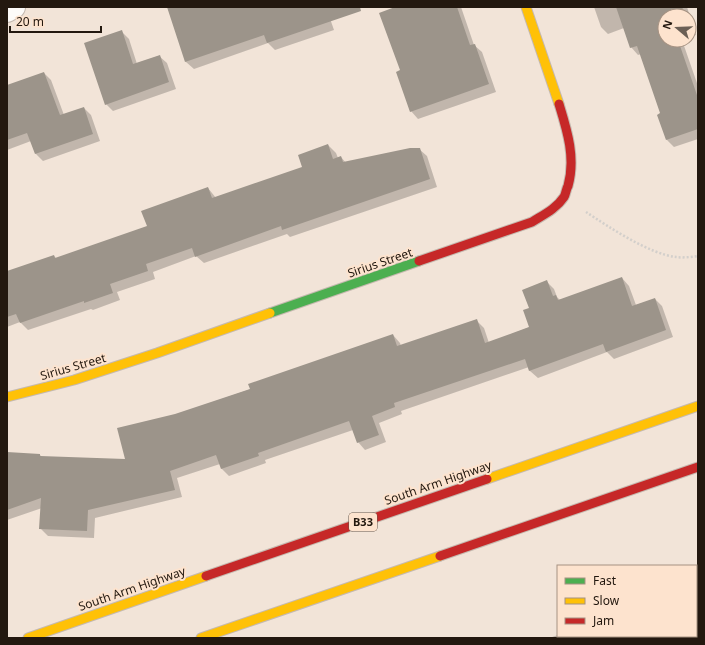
<svg xmlns="http://www.w3.org/2000/svg" width="705" height="645" font-family="'Noto Sans',sans-serif">
<rect width="100%" height="100%" fill="#f2e4d8"/>
<g fill="#0003">
<path d="M176,7H326L334,30L275,50L268,43L194,69L186,62Z"/>
<path d="M393,7H461L474,45L482,52L496,92L418,119L411,111L401,71Z"/>
<path d="M594,7H687L696,35L689,37V16H665V40H682L698,86V139L674,147L667,140L661,114L641,54L638,55L631,47L624,28L608,34L601,27Z"/>
<path d="M121,31L129,39L137,64L159,56L167,63L176,89L113,111L106,104Z"/>
<path d="M44,73L51,80L64,115L84,108L91,115L100,141L43,161L36,154L31,141L7,150V97Z"/>
<path d="M328,145L336,153L338,158L341,157L346,163L419,149L427,156L437,187L290,237L287,234L204,263L196,256L153,272L155,279L117,292L120,300L93,310L91,309L28,330L20,322L7,327V272L54,256L57,259L148,227L208,188L216,198L303,168Z"/>
<path d="M622,278L629,286L636,305L655,299L662,306L673,337L614,359L607,352L538,378L530,371L529,367L401,411L402,414L379,423L386,442L365,450L358,442L353,430L265,460L266,463L229,476L222,469L220,464L177,478L182,497L95,518L94,538L48,536L40,528L42,508L7,520V456L13,453L40,455L42,457L126,460L176,415L251,389L393,335L400,343L401,346L477,321L484,328L489,343L530,327V309L546,281L554,289L557,297L560,300Z"/>
<path d="M696,609H698V638H609L615,636H696Z"/>
<path d="M558,635V636H588L589,638H549Z"/>
</g>
<g fill="#9c948a">
<path d="M167,7H360L361,11L267,43L264,35L185,62Z"/>
<path d="M395,7H457L470,45L475,44L489,84L410,112L396,72L400,70L379,13Z"/>
<path d="M616,7H682L686,16H665V40H678L698,98V129L666,140L657,115L660,113L637,46L630,48Z"/>
<path d="M122,30L133,64L160,55L169,82L105,105L84,43Z"/>
<path d="M44,72L60,115L84,107L93,134L35,154L27,133L7,140V85Z"/>
<path d="M328,144L333,159L341,156L343,162L410,148H420L430,179L282,230L281,226L195,257L192,248L146,264L148,271L110,284L113,293L84,303V301L20,323L16,314L7,317V271L54,255L55,258L147,226L141,211L208,187L212,198L302,167L298,155Z"/>
<path d="M622,277L632,306L655,298L666,330L606,352L603,344L529,371L525,359L394,403L395,407L372,416L379,435L357,443L349,421L258,453L259,456L221,469L216,455L170,471L175,490L88,510L87,531L39,529L41,498L7,510V452L40,454V456L125,459L117,428L175,414L250,389L248,384L393,334L397,346L477,319L485,343L529,327L523,310L529,308L522,290L547,280L553,296L556,295L558,300Z"/>
</g>
<g fill="none" stroke-linecap="round" stroke-linejoin="round">
<g stroke="#c5b9af" stroke-width="24">
<path id="street" d="M7,11L14,7"/>
</g>
<g stroke="#c5b9af" stroke-width="11">
<path id="fast" d="M270,313L419,261"/>
</g>
<g stroke="#c5b9af" stroke-width="11">
<g id="slow">
<path d="M526,7L559,104"/>
<path d="M7,397L74,380L157,353L270,313"/>
<path d="M487,479L698,406"/>
<path d="M28,638L206,576"/>
<path d="M201,638L440,556"/>
</g>
</g>
<g stroke="#c5b9af" stroke-width="11">
<g id="jam">
<path d="M419,261L532,222C543,215 556,209 564,197C566,194 566,189 568,186C576,158 567,130 559,104"/>
<path d="M440,556L698,467"/>
<path d="M206,576L487,479"/>
</g>
</g>
<path stroke="#d3cfcb" stroke-width="2.5" stroke-dasharray="2 2" stroke-linecap="butt" d="M586,212C609,227 649,254 676,257C683,258 691,257 698,256"/>
<use href="#street" stroke="#fdfbf9" stroke-width="22"/>
<use href="#fast" stroke="#4caf50" stroke-width="9"/>
<use href="#slow" stroke="#ffc107" stroke-width="9"/>
<use href="#jam" stroke="#c62828" stroke-width="9"/>
</g>
<g text-anchor="middle" stroke-width="4" stroke-linejoin="round" paint-order="stroke">
<rect fill="#fde3ce" stroke="#645548" stroke-width="1" x="349" y="513" width="28" height="18" rx="3"/>
<g font-size="11" font-weight="bold" fill="#23180f">
<text x="363" y="526">B33</text>
</g>
<g font-size="12" fill="#23180f" stroke="#fde3ce">
<text transform="translate(380 263) rotate(-19)" y="4">Sirius Street</text>
<text transform="translate(73 367) rotate(-16)" y="4">Sirius Street</text>
<text transform="translate(438 483) rotate(-19)" y="4">South Arm Highway</text>
<text transform="translate(132 589) rotate(-19)" y="4">South Arm Highway</text>
</g>
</g>
<rect width="705" height="645" fill="none" stroke="#23180f" stroke-width="16"/>
<rect x="557" y="565" width="140" height="72" fill="#fde3ce" stroke="#a69282"/>
<rect x="565" y="578" width="20" height="6" fill="#4caf50" stroke="#a69282"/>
<text x="593" y="585" font-size="12" fill="#23180f">Fast</text>
<rect x="565" y="598" width="20" height="6" fill="#ffc107" stroke="#a69282"/>
<text x="593" y="605" font-size="12" fill="#23180f">Slow</text>
<rect x="565" y="618" width="20" height="6" fill="#c62828" stroke="#a69282"/>
<text x="593" y="625" font-size="12" fill="#23180f">Jam</text>
<g transform="translate(677 28) rotate(289)"><circle r="19" fill="#fde3ce" stroke="#a69282"/>
<path d="M0-3L7 15L0 10L-7 15Z" fill="#6b5f55"/>
<text y="-6" font-size="11" font-weight="bold" text-anchor="middle" fill="#23180f">N</text>
</g>
<path d="M10 26v6h91v-6" fill="none" stroke="#23180f" stroke-width="2"/>
<text x="16" y="26" font-size="12" fill="#23180f" stroke="#fde3ce" stroke-width="3" paint-order="stroke">20 m</text>
</svg>
